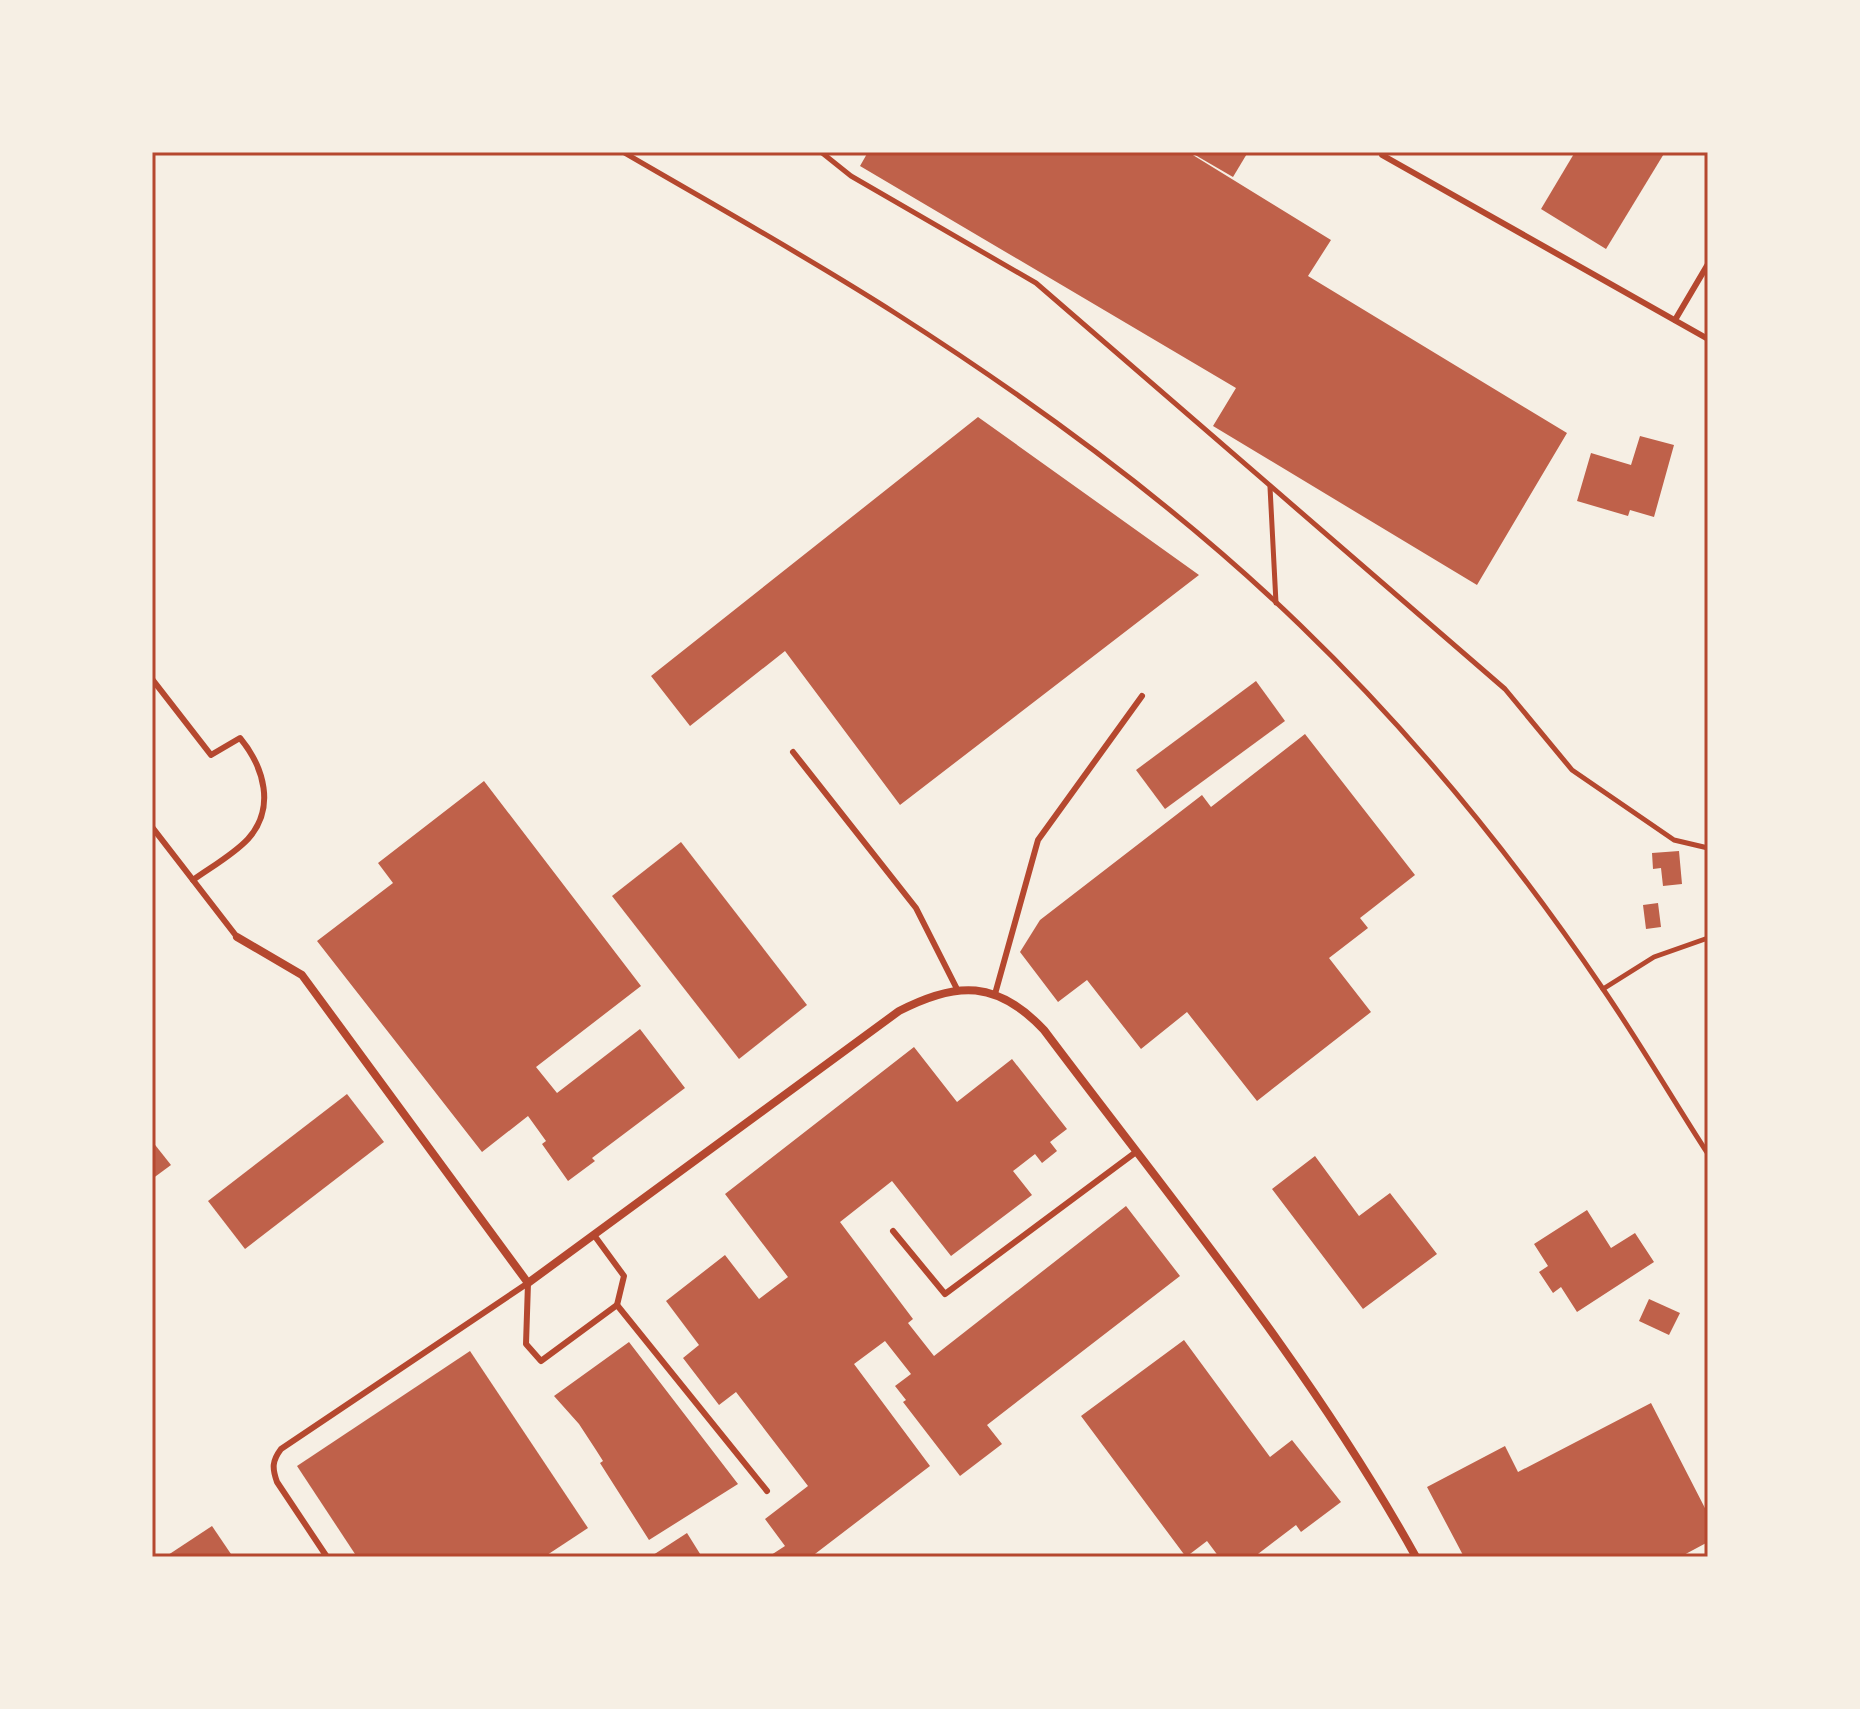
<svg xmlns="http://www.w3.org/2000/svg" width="1860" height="1709" font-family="Arial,sans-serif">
<rect width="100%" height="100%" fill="#f6efe4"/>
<g fill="#bf614a">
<path d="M868,152H1188L1331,240L1308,276L1567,433L1477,585L1213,426L1236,388L860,166Z"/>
<path d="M1190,152H1248L1233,177Z"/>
<path d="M1575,152H1665L1606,249L1541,209Z"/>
<path d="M978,417L1199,575L900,805L785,651L690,726L651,676Z"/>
<path d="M1640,436L1674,445L1654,517L1630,510L1628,516L1577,501L1591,453L1631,465Z"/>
<path d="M1256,681L1285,721L1165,809L1136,770Z"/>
<path d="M1305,734L1415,875L1360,918L1368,928L1329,958L1371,1012L1257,1101L1187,1012L1141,1049L1087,980L1058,1002L1020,952L1040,920L1202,795L1211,807Z"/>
<path d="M484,781L641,986L536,1067L557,1093L640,1029L685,1088L592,1158L595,1161L568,1181L542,1144L546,1141L528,1116L482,1152L317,941L393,883L378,863Z"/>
<path d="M681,842L807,1005L739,1059L612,896Z"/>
<path d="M1679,851L1682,884L1663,886L1661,868L1653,869L1652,853Z"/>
<path d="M1658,903L1661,927L1646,929L1643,905Z"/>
<path d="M914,1047L957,1102L1012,1059L1067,1129L1050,1142L1057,1151L1042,1163L1035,1154L1013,1171L1032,1195L951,1256L892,1181L840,1222L913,1319L908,1323L934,1356L1126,1206L1180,1276L987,1425L1002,1444L960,1476L903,1402L906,1400L895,1386L911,1374L885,1341L854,1364L930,1466L811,1557H768L785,1546L765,1519L808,1486L736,1392L719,1405L683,1358L699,1345L666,1301L725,1255L759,1299L788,1277L725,1194Z"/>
<path d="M347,1094L384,1142L245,1249L208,1201Z"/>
<path d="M152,1141L171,1165L152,1179Z"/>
<path d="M1315,1156L1359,1216L1390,1193L1437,1254L1363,1309L1272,1189Z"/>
<path d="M1587,1210L1611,1248L1635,1233L1654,1262L1577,1312L1561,1287L1553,1293L1539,1272L1548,1266L1534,1244Z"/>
<path d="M1649,1299L1680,1313L1669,1335L1639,1321Z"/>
<path d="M1184,1340L1270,1457L1292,1440L1341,1502L1301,1532L1296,1525L1254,1557H1219L1207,1541L1186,1557L1081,1416Z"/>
<path d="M629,1342L738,1484L649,1540L600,1463L603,1461L596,1450L579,1424L554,1396Z"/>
<path d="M470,1351L588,1528L544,1557H357L297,1466Z"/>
<path d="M1651,1403L1708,1514V1542L1680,1557H1464L1427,1487L1505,1446L1518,1472Z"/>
<path d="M212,1526L233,1557H165Z"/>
<path d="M687,1533L702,1557H650Z"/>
</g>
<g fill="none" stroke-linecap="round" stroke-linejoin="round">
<g stroke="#b5482f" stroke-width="5">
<path d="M623,152C714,205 806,256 895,313C1039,405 1177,506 1300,625C1413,734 1515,859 1603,989C1640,1043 1673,1100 1708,1154"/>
<path d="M821,152L851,176L1036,283L1505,689L1572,770L1674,840L1708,848"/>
<path d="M1270,487L1276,603"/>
<path d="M1603,989L1654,957L1708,938"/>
</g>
<g stroke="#b5482f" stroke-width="6">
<path d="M1382,152V155L1708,339"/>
<path d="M1675,320L1708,264"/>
<path d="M152,679L211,755L240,738C264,767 276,808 248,839C233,855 211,867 193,880"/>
<path d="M793,752L916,908L958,991"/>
<path d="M152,827L237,937"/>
<path d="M995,994L1038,840L1142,696"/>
<path d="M893,1231L945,1294L1136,1152"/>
<path d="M594,1235L624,1276L617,1305"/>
<path d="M528,1283L526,1344L541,1361L617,1305L767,1491"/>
<path d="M327,1557L277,1482C272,1468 272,1461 281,1449L528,1283"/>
</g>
<path stroke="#b5482f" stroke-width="8" d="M237,937L302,975L528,1283L899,1011C957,981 997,980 1044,1030C1173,1202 1312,1369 1416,1557"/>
</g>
<rect width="1860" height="1709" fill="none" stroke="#f6efe4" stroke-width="308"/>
<rect x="154" y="154" width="1552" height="1401" fill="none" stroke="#b5482f" stroke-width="3"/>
</svg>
